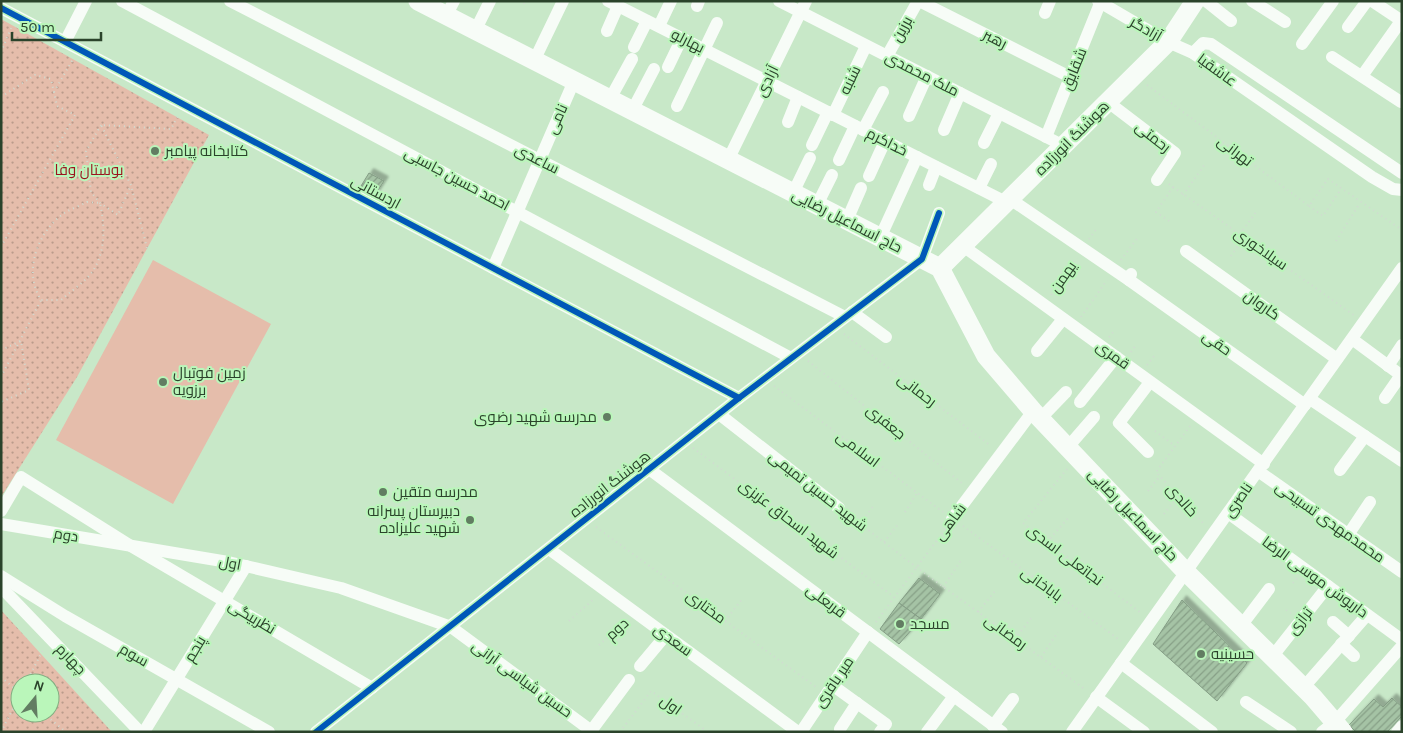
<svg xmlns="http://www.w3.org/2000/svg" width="1403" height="733" font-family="Karla,Cairo,sans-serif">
<defs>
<pattern id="grass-dots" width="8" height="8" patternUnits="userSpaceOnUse" patternTransform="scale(1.25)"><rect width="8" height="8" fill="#e5bdab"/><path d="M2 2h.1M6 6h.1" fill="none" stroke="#ba9b8b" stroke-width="1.8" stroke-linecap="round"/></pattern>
<pattern id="building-hatch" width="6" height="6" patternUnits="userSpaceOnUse" patternTransform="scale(1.25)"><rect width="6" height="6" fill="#a5c3a5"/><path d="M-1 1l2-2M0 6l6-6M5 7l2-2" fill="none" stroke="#87a087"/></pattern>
<filter id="shadow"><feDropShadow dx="4.5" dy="-4.5" stdDeviation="1" flood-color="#0004"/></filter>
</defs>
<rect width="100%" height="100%" fill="#c8e8c8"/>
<g fill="url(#grass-dots)" fill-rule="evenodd">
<path d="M1,19L209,135L77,377L1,497Z"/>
<path d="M1,610L112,732H1ZM20,683H50V713H20Z"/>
</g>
<path fill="#e5bdab" d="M153,260L271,324L173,504L56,440Z"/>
<g fill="url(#building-hatch)" stroke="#849d85" filter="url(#shadow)">
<path d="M369,173L384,181L375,195L361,186Z"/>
<path d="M919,578L940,594L921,619L899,603Z"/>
<path d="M1182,600L1247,663L1217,701L1153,644Z"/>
<path d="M899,603L921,619L899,644L880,629Z"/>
<path d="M1392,698L1402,707V716L1387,732H1356L1349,725L1374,699L1383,707Z"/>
</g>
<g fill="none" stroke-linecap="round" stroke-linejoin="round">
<g stroke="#d1dbd1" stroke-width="2" stroke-dasharray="1 4" stroke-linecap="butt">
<path d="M524,4L525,1"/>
<path d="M1,52L12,26"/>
<path d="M1147,85L1309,206L1328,179L1402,230"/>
<path d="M54,92L73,59"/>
<path d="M1,97L35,75L51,79L57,106L75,115L1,247"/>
<path d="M101,125L86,151L91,192L100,203L118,215L131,185"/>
<path d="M1169,184L1355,316"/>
<path d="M1183,195L1205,164"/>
<path d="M87,202L100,203C105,226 106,250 93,271C85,282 71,291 61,300H41C23,272 37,233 63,214C70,209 80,206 87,202Z"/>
<path d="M1309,206L1323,216L1341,189"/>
<path d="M1169,221L1156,212L1173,187"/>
<path d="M1240,234L1256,212"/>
<path d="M1089,239L1098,227"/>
<path d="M1336,241L1360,203"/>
<path d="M147,248L131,185L101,125L171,129L178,116"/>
<path d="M1231,256L1244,238"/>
<path d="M1121,260L1139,236"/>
<path d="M1051,295L1077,258"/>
<path d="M1081,317L1107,280"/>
<path d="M844,334L991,446"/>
<path d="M1109,337L1114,331"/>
<path d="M1,350L21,341L29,390L1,402"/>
<path d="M1131,352L1135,346"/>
<path d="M808,361L963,484"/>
<path d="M1147,365L1155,355"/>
<path d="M1,377L41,300"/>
<path d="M774,386L943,512"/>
<path d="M1190,426L1156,472L1204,524"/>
<path d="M1155,431L1175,446"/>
<path d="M693,448L894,597"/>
<path d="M1067,469L1023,523L1141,613"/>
<path d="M1148,491L1160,476"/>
<path d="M905,512L917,493"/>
<path d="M1164,514L1178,496"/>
<path d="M849,515L916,567L1086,690"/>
<path d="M860,524L875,504"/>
<path d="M963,526L1121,641"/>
<path d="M596,527L816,687"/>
<path d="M884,542L899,523"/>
<path d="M1047,542L1070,516"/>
<path d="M1293,583L1297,578"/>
<path d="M943,587L962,559"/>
<path d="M1286,610L1291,613"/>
<path d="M978,612L996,590"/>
<path d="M569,621L595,598"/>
<path d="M725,621L743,598"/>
<path d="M876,622L946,528"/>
<path d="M1015,639L1032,617"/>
<path d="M599,645L626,621"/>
<path d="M1041,657L1058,632"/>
<path d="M1,677L20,693"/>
<path d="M26,683L43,650"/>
<path d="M43,713L66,732"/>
<path d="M1,732L20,695"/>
<path d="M620,732L651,691L708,732"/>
</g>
<g stroke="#f7fcf7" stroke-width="12">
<path d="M122,1L791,358"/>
<path d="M230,1L845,317"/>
<path d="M608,1L1006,202"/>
<path d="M779,1L1064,146"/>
<path d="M919,1L1070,77"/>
<path d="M1098,1L1168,42L1193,53L1372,177L1393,189L1402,190"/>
<path d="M1206,1L1231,21"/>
<path d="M1252,1L1285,22"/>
<path d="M1372,1L1402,21"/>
<path d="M697,6L699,1"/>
<path d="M1,8L739,398"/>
<path d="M1045,13L1050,1"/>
<path d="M446,16L454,1"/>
<path d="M659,26L671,1"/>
<path d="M1348,27L1367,1"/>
<path d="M475,31L490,1"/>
<path d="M607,31L618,6"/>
<path d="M65,42L86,1"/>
<path d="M1302,44L1333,1"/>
<path d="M634,47L647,21"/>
<path d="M1193,53L1203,43L1211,44L1402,173"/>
<path d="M887,56L918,1"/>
<path d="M1332,57L1401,102"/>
<path d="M534,61L563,1"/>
<path d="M668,67L682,38"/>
<path d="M1362,76L1401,21"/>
<path d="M610,99L632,59"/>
<path d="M1108,102L1175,153L1157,180"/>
<path d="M677,106L717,23"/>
<path d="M632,111L654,69"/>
<path d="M833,115L866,46"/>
<path d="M909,116L927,76"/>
<path d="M788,122L798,97"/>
<path d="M863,130L883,92"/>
<path d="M944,130L960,93"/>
<path d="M1046,137L1101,1"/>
<path d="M984,143L999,113"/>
<path d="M812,145L828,112"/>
<path d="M728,160L806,1"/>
<path d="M839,160L855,126"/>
<path d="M869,176L885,141"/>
<path d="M929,185L936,167"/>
<path d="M979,188L991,164"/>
<path d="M793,193L810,158"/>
<path d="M1010,199L1129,280"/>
<path d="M817,205L832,175"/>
<path d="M847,220L861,188"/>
<path d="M880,238L917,157"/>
<path d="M963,246L1264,464"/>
<path d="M1186,251L1337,359"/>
<path d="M493,268L574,81"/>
<path d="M1131,274L1129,280L1305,405"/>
<path d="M852,312L886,337"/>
<path d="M1352,339L1402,376"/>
<path d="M1037,351L1063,319"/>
<path d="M1388,366L1402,345"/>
<path d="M1385,398L1401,375"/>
<path d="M1310,399L1402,461"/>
<path d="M1080,402L1116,357"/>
<path d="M719,414L839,508"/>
<path d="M1040,419L1066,392"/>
<path d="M1068,447L1094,417"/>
<path d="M1148,452L1119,423L1150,382"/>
<path d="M649,469L1002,732"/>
<path d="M1340,470L1365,436"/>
<path d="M1258,471L1402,572"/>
<path d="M1,511L21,477L131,546L372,688"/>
<path d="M1228,513L1402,640"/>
<path d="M952,519L1033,411"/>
<path d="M1,524L228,562L341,588L451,627L593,732"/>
<path d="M1348,535L1370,502"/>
<path d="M549,549L798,732"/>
<path d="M1,576L65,616L269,732"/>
<path d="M1,587L140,732"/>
<path d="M1333,622L1349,636"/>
<path d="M1241,626L1269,589"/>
<path d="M1341,644L1354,656"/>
<path d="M1272,657L1328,586"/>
<path d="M1121,663L1212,732"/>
<path d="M640,666L666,635"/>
<path d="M832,685L886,724L880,732"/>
<path d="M1303,688L1367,615"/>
<path d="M1096,697L1144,732"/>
<path d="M1246,702L1291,732"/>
<path d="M993,726L1013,699"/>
<path d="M840,729L857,703"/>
<path d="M591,731L629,680"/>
<path d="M144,732L246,566"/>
<path d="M316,732L739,398L922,259L939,213"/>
<path d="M801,732L868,632"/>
<path d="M927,732L954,696"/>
<path d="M1072,732L1402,268"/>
<path d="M1322,732L1335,722L1402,646"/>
<path d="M1397,732L1402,726"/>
</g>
<g stroke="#f7fcf7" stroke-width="19">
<path d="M418,1L940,268L986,356L1033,411L1185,571L1313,697L1343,732"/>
<path d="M940,268L1168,42L1195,1"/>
</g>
<g stroke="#baf6ba" stroke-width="9">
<g id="cycleway">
<path d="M1,8L739,398"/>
<path d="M316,732L739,398L922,259L939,213"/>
</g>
</g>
<use href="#cycleway" stroke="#0057b8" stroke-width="6"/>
</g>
<g fill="#627d62" stroke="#baf6ba" stroke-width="2">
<circle cx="155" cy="151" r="5"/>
<circle cx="163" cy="382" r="5"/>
<circle cx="607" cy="417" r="5"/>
<circle cx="383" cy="492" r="5"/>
<circle cx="470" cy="520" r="5"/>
<circle cx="900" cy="624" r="5"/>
<circle cx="1201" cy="654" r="5"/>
</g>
<g text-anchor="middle" stroke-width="4" stroke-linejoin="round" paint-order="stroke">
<g font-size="15" fill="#2b432b" stroke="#baf6ba">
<text transform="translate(902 29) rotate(-61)" y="5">برزین</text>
<text transform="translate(1146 29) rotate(30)" y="5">آزادگر</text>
<text transform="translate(995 39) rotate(27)" y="5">رهبر</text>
<text transform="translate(688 41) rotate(27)" y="5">بهارلو</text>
<text transform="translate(1074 69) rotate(-68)" y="5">شقایق</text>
<text transform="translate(1217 70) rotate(36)" y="5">عاشقیا</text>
<text transform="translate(922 74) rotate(27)" y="5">ملک محمدی</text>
<text transform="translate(850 80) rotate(-64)" y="5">شنبه</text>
<text transform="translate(767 81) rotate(-64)" y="5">آزادی</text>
<text transform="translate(557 119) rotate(-66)" y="5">نامی</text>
<text transform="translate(1153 137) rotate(38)" y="5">رحمتی</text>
<text transform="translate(1072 138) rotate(-45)" y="5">هوشنگ انورزاده</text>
<text transform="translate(887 142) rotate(27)" y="5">خداکرم</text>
<text transform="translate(1235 151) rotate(37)" y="5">تهرانی</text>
<text transform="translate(537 159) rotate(27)" y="5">ساعدی</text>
<text transform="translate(457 179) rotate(28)" y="5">احمد حسین جاسبی</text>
<text transform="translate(376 192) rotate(28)" y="5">اردستانی</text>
<text transform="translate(847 221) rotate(27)" y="5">حاج اسماعیل رضایی</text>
<text transform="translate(1261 249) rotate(35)" y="5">سیلاخوری</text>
<text transform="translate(1063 277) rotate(-55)" y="5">یهمن</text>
<text transform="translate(1262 305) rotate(35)" y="5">کاروان</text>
<text transform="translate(1217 343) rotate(35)" y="5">حقی</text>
<text transform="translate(1113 355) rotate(36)" y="5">قمری</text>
<text transform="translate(917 390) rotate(37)" y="5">رحمانی</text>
<text transform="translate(886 422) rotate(39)" y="5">جعفری</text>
<text transform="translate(858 449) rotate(37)" y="5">اسلامی</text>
<text transform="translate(610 484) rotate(-38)" y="5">هوشنگ انورزاده</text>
<text transform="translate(818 491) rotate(38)" y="5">شهید حسین تمیمی</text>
<text transform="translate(1182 500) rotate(48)" y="5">خالدی</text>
<text transform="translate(1238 500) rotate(-55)" y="5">ناصری</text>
<text transform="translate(1133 515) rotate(46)" y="5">حاج اسماعیل رضایی</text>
<text transform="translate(789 519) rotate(37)" y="5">شهید اسحاق عزیزی</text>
<text transform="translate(950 522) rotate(-53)" y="5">شاهی</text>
<text transform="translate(1330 522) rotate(35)" y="5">محمدمهدی تسبیحی</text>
<text transform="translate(66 535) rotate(10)" y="5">دوم</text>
<text transform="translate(1065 555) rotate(37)" y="5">نجاتعلی اسدی</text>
<text transform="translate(230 563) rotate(11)" y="5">اول</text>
<text transform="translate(1315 577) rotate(36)" y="5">داریوش موسی الرضا</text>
<text transform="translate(1042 584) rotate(36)" y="5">باباخانی</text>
<text transform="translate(826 601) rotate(37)" y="5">قربعلی</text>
<text transform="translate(706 607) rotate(36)" y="5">مختاری</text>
<text transform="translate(252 617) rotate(31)" y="5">نظربیگی</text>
<text transform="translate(1300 621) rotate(-52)" y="5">ترازی</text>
<text transform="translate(617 629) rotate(-42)" y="5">دوم</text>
<text transform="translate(1006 632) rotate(36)" y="5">رمضانی</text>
<text transform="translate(673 640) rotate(36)" y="5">سعدی</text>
<text transform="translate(195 649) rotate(-59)" y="5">پنجم</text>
<text transform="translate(134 655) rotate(30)" y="5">سوم</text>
<text transform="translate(71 659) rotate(46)" y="5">چهارم</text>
<text transform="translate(522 679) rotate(36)" y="5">حسین شیاسی آرانی</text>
<text transform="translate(834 682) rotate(-56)" y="5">میر باقری</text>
<text transform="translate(671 705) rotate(35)" y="5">اول</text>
</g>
<g font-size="15" fill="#2b432b" stroke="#baf6ba" text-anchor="start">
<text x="165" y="156">کتابخانه پیامبر</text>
<text x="173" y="378">زمین فوتبال<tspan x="173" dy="17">برزویه</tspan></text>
<text x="597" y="422" text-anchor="end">مدرسه شهید رضوی</text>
<text x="393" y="497">مدرسه متقین</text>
<text x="460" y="516" text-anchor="end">دبیرستان پسرانه<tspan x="460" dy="17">شهید علیزاده</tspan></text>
<text x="910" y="629">مسجد</text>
<text x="1211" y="659">حسینیه</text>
</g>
<g font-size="15" fill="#9b131e" stroke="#baf6ba">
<text x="89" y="175">بوستان وفا</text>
</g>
</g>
<rect width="1403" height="733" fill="none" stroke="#2b432b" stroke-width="5"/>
<g transform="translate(35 698) rotate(18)"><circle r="24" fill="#baf6ba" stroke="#81ae81"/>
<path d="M0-4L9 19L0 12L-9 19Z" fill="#627d62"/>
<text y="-8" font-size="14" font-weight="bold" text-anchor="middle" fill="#2b432b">N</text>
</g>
<path d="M12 32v8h89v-8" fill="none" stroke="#2b432b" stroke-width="2.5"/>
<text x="20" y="32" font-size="15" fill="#2b432b" stroke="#baf6ba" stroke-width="4" paint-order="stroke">50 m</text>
</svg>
